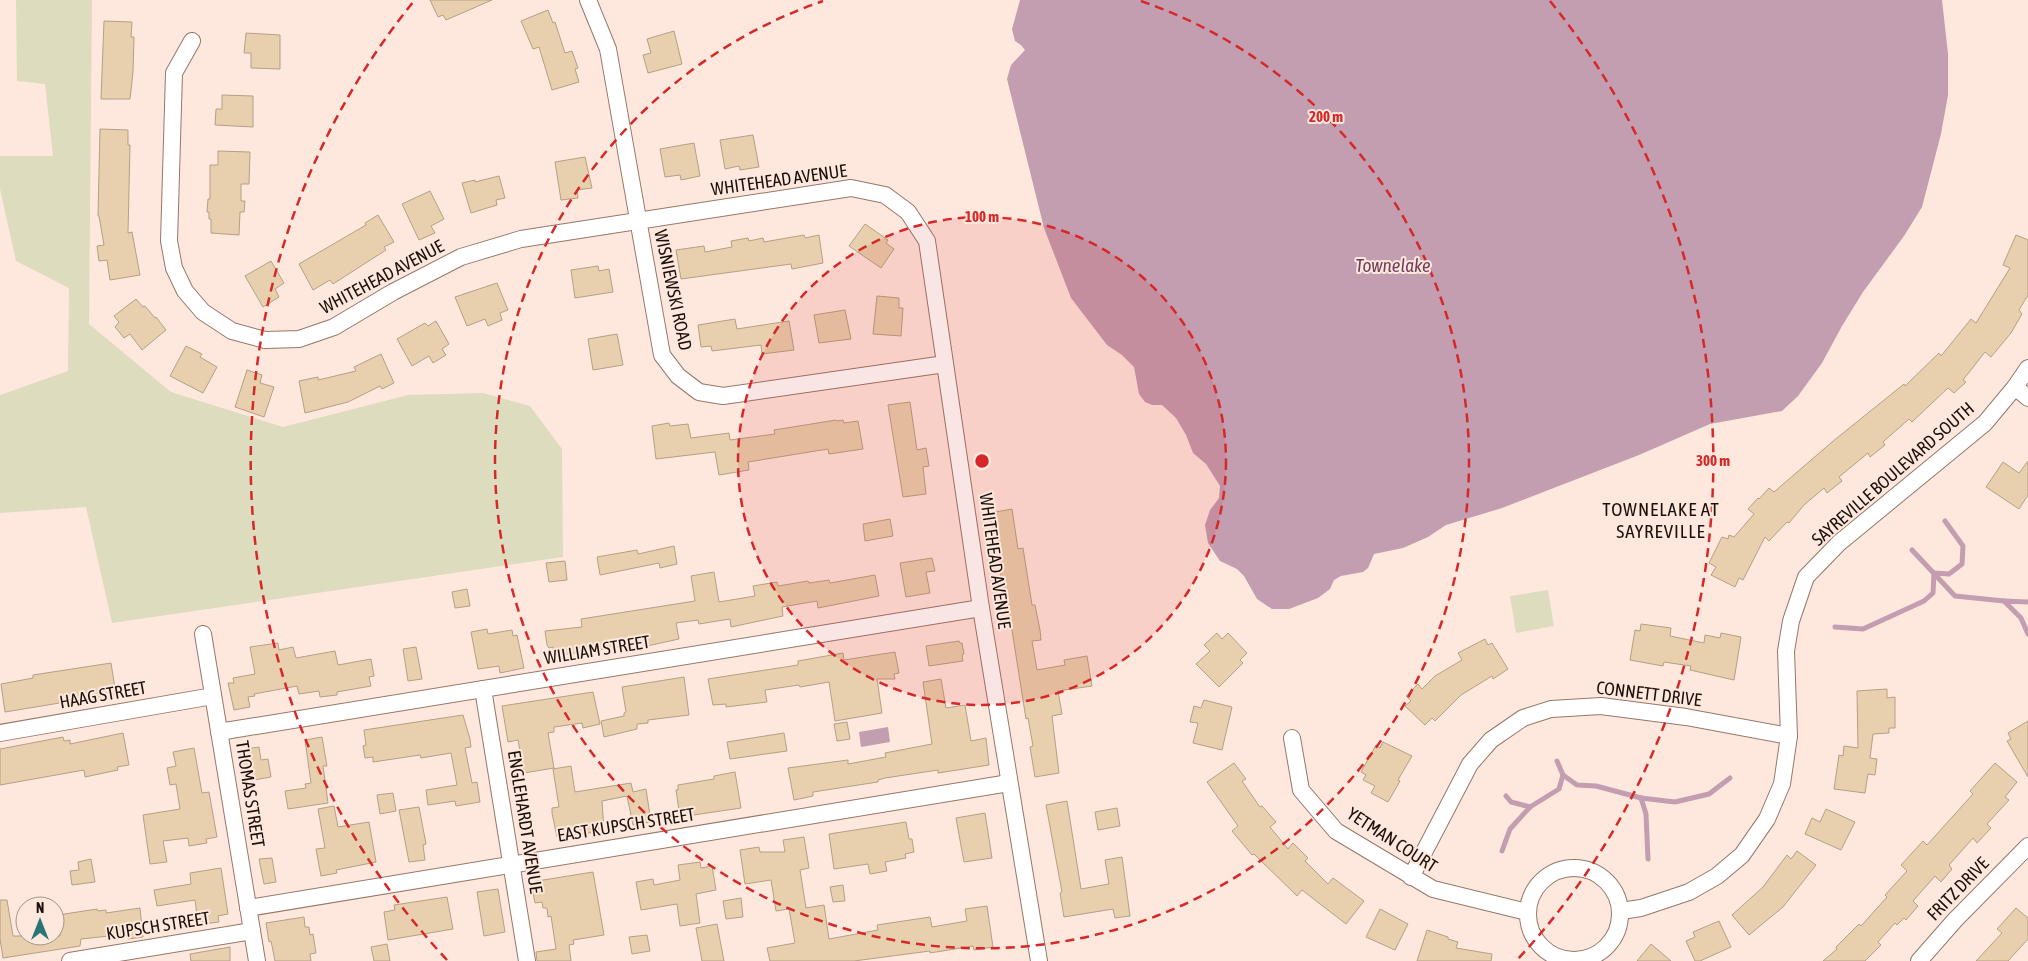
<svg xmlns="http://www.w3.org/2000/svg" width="2028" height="961" font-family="'Asap Condensed',sans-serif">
<rect width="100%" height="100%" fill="#fee8de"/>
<g fill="#dddcbf">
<path d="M16,0H92L89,324L171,392L283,427L408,395L483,393L530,406L562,449L563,557L112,623L86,507L0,513V395L68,371L69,288L16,261L0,189V156H53L45,84L17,81Z"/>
<path d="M1548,590L1554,626L1516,633L1510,596Z"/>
</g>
<g fill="#c39db0">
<path d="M1020,0H1942L1948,54V95L1941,134L1922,207L1904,236L1863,292L1842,326L1822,363L1798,396L1782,411L1710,424L1639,455L1502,508L1446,525L1428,537L1403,548L1374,554L1368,568L1363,572L1341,576L1334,580L1330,589L1318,598L1289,609H1272L1257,599L1244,576L1237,569L1220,561L1208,543L1205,525L1210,510L1219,498L1220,486L1206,464L1193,453L1186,435L1176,418L1162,405H1152L1145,402L1139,394L1134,367L1122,355L1107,345L1071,298L1044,228L1007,79L1011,65L1025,50L1021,45L1015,41L1012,29Z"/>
<path d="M888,727L890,742L861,747L859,732Z"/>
</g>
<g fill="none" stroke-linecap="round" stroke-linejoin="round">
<g stroke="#c39db0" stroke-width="5">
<path d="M1912,550L1955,596L2004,601"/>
<path d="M2028,602L2004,601L2021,618L2028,634"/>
<path d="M1835,627L1863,629L1924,601L1933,593L1934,573L1949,574L1962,564L1963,546L1945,521"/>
<path d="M1563,775L1577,785L1596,786L1641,798L1646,814L1648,859"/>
<path d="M1506,796L1511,802L1530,807"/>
<path d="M1641,798L1675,802L1709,794L1730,778"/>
<path d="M1502,851L1510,829L1530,807L1559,789L1563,775L1557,761"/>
</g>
</g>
<g fill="#e8d0ae" stroke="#b4a084">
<path d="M430,0H492L446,20L443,15L438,17Z"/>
<path d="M548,10L553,23L555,22L565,53L572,51L578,68L575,69L579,82L552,90L539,47L533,49L521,21Z"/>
<path d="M104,21L132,22L131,37H134L133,72L130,99H101Z"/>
<path d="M674,31L682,64L648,73L643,55L651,53L647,39Z"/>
<path d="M246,33L280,35V69L251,68V53H244Z"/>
<path d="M222,95L253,96V127L215,125L216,109H222Z"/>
<path d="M100,129L128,130V145H130L128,233L132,232L140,275L110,280L107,260L99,261L97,246L104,245L99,216H98Z"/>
<path d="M753,135L759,167L740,170L739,166L725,169L720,140Z"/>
<path d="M694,143L700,176L681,180L680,175L665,177L660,149Z"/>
<path d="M218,151L250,152L249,184H241V201H245L244,212H240L239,235L211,233V219H209V212H207L208,199H210V165H218Z"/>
<path d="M585,157L592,188L577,190L578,198L561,200L555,162Z"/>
<path d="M499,176L505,198L496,200L497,205L471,213L462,183L475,180V182Z"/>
<path d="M430,191L444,219L431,226L435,233L419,240L402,204Z"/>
<path d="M378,215L394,242L384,247L386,250L333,284L330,280L313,290L299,264L366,225L365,223Z"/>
<path d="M865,224L888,240L886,243L894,249L881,268L849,246Z"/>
<path d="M804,235L805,238L819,235L823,263L792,269L791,264L681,279L676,250L704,246L705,252L732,247L731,241L748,238L749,241L763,238L764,242Z"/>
<path d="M2016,235L2028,240V295L2019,310L2022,314L2011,333L1991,357L1985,352L1963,380L1966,382L1954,393L1948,388L1912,422L1909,419L1883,442L1885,445L1870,457L1868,453L1839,477L1842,481L1827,493L1824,488L1804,505L1789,523L1787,522L1769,541L1765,537L1743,580L1739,578L1735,587L1711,575L1716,567L1709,563L1722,537L1728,539L1729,535L1734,537L1754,514L1748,509L1758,498L1759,499L1769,488L1774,492L1832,442L1904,384L1905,386L1939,353L1941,356L1971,319L1976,323L2010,268L2003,265Z"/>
<path d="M271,261L284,283L275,289L279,297L263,307L245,276Z"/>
<path d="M598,266L599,271L609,269L613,292L575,298L571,270Z"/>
<path d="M497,283L508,310L500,313L502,320L488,326L485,319L467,326L455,297Z"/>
<path d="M877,296L899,298V308H903L901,336L873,334Z"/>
<path d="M136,299L143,307L145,306L155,318L156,317L166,330L142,350L130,334L124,338L115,327L119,322L114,316Z"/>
<path d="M845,310L851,339L819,343L814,315Z"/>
<path d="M735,319L737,329L789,321L794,350L762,354L761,345L712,351L711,346L701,347L698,325Z"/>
<path d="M436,321L449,344L442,349L446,355L433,363L429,356L412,366L397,339L425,323L428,326Z"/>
<path d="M617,334L623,365L593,370L588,339Z"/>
<path d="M186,346L202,354L200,357L217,367L203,393L170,376Z"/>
<path d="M381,354L394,383L382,389L380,386L348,402L305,413L299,381L318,377V380L356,371L354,367Z"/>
<path d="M247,370L262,375L260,383L274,387L264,417L235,407Z"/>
<path d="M910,402L917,450L926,448L929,466L923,467L926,494L903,497L888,405Z"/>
<path d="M836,420L837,421L843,420L844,423L858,421L863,449L829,454L828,449L748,462L749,470L719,475L715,452L656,459L652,426L669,423L670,426L688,424L691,438L729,433L730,440L775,434L774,430Z"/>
<path d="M2028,461V495L2019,509L1986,487L2003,462L2019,473Z"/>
<path d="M1012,509L1018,549L1023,548L1032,605H1035L1040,630L1041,640L1032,641L1037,670L1065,665L1064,660L1087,656L1092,686L1058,691L1062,714L1052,716L1059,773L1035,777L1030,747L1033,746L1028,718L1026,719L1008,605L1006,606L990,513Z"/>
<path d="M890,519L893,536L865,541L863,524Z"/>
<path d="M674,546L677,564L660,568L659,563L600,575L597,557L637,550L638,554Z"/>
<path d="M932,558L935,571L926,572L930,593L906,597L900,563Z"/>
<path d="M565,561L567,580L549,582L546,563Z"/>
<path d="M714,572L719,602L755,596L753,586L777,582L778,586L808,581L809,583L829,580L830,583L875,575L879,596L818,608L817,601L782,607L783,616L731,627L730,619L699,624L698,620L676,623L679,639L647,646L646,643L554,656L553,647L549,648L547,645L545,631L582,627L581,619L695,601L691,576Z"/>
<path d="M467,589L470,606L455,608L452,592Z"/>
<path d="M1641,624L1671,628L1670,636L1704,643L1705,635L1720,638L1721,633L1741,637L1734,680L1690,670L1691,666L1664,662L1663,666L1630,660L1635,630L1640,631Z"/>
<path d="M487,629L488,634L512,630L513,636L517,635L524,668L500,673L499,666L478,669L471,632Z"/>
<path d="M1217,633L1222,639L1228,633L1247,653L1240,660L1243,663L1219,687L1196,664L1210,651L1204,645Z"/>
<path d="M1485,639L1488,645L1492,643L1508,669L1493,679L1492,676L1461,695L1435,721L1432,718L1425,725L1405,706L1411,701L1406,696L1418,684L1422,689L1435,676L1462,660L1458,653Z"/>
<path d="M959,641L960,643H962L964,654L962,655L963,661L929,666L926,646Z"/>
<path d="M278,643L279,650L293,647L296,658L335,651L338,665L371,659L374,676L369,677L371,686L337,692V695L320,697L319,691L299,694L297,686L254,694L255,696L248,697L250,707L234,710L228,683H234L233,678L255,674L250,647Z"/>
<path d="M416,647L422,679L408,681L403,649Z"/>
<path d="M895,652L899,673L894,674L895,679H877L882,713L835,721L829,682L800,687L799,685L765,690L767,702L726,707V704L713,705L708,679L798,665V661L843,653L844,660Z"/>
<path d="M111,663L116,694L113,695L114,698L97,701L96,697L5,712L1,684L33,678V675Z"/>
<path d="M684,677L689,715L648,720V723L637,724V729L604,737L601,721L624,716V713L626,712L622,687Z"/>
<path d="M941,679L946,708L965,705L971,741L986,738L989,765L938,773V770L885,778L878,780V782L813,792V796L794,800L788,768L848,760V764L886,757L885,753L932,744L923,682Z"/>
<path d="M1887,689V698L1895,697V728H1889V733L1873,734L1870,758L1877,759L1875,775L1868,774L1865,793L1834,789L1839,755L1843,756L1844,746L1858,748L1857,691Z"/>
<path d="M593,692L600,724L583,728L582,723L554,727V732L548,733L554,768L524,773L518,740L508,742L502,706Z"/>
<path d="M1204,700L1232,707L1222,750L1193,743L1198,723L1190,722L1194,706L1201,708Z"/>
<path d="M463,715L470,739L471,747L465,748L472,783L477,782L480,802L456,806L455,801L428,805L426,790L457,785L451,753L421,758L420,755L373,762V757L365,758L363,746L366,745L364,730Z"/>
<path d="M2028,721V777L2007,741L2011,739L2008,733Z"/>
<path d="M847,722L850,739L837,741L834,724Z"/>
<path d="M123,733L129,765L117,767L118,770L85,777L84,770L0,785V749L63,737L64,741L70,740V744Z"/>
<path d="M784,733L787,751L730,759L727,742Z"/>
<path d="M322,737L327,766H323L328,803L288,809L285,791L306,788L305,784L311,783L305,740Z"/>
<path d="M1383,742L1412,756L1398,780L1400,781L1388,802L1371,793L1375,786L1363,780L1366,775L1361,772L1376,745L1380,748Z"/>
<path d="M259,747L261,760L268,759L271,777L254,780L253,775L244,777L239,750Z"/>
<path d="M194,748L202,793L209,792L217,837L206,839L207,843L189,846L188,838L163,841L167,862L150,864L143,815L180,809L176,784L170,785L167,768L176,766L173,752Z"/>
<path d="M1234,763L1246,779L1242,781L1260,807L1262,806L1276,822L1270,827L1288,849L1293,843L1308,858L1305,861L1328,884L1333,878L1364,901L1346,924L1302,890L1297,896L1254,854L1252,855L1232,831L1238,826L1207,782Z"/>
<path d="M1995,763L2017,782L2005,797L2009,800L1987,824L1991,828L1977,843L1973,838L1949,865L1952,869L1941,882L1935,876L1913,901L1918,906L1906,920L1904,918L1897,925L1895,923L1878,942L1881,945L1865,961H1823L1837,949L1836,947L1859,924L1861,926L1887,897L1885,895L1907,871L1901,865L1923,841L1927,845L1973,794L1970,791Z"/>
<path d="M571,766L575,792L631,783L633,792L646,789L651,822L633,825L627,796L602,801L604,831L557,837L552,813V808L559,807L553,769Z"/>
<path d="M735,772L741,808L680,817L676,790H678V785L714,779V776Z"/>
<path d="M393,793L396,811L380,814L377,795Z"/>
<path d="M1067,801L1081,889L1109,884L1105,860L1122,857L1130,916L1115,918L1113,909L1064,917L1060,893L1062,892L1046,805Z"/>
<path d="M334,806L338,827L369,822L376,862L336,870L337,873L321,876L316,849L325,848L318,809Z"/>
<path d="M419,807L426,844L423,845L425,860L409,862L399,810Z"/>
<path d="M1117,808L1120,826L1098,830L1095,812Z"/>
<path d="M1826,809L1855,822L1841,850L1805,834L1812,818L1820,822Z"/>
<path d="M985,813L992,858L964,862L956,818Z"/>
<path d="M906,822L909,839H912L914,852L905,854L906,858L885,862L887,871L870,874L868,864L834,869L829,834Z"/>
<path d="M804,837L809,868L800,870L806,908L824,905L829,939L878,930L877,925L930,917L932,927L967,921L965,909L987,906L993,947L974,950L973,946L930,953V951L854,961H770L767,948L795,943L789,909L776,911L771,880L745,884L740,850L759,847L760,852H785L783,840Z"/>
<path d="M1797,851L1816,865L1783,907L1749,935L1732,915L1763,887L1787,855L1791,859Z"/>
<path d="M272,858L276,882L264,884L259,859Z"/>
<path d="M91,859L95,882L72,885L70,871L79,870L78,862Z"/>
<path d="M700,862L701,868L712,866L716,890L696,894L700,923L680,926L677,904L641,910L636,882L653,879L654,885L680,880L678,865Z"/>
<path d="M221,868L228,914L218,916L219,922L203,924L202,915H197L195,900L157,906L154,890L191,884L190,873Z"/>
<path d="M593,872L604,935L573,940L574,944L569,945L571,961H537L536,952L556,949L551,916L548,917L547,908H543L542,902L535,903L531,882Z"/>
<path d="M843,885L845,901L833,902L830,887Z"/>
<path d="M498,889L505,932L484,936L477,892Z"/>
<path d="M447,897L453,929L388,940L384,912L395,910L394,905Z"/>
<path d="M741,898L743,917L726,919L723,901Z"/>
<path d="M0,900H7L13,936H60L58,915L97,909L98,911L106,910V913L140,908L143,937L128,939V934L81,939L80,946L3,958L0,939Z"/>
<path d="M2016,908L2028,918V939L2008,961H1976L2002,933L1997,929Z"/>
<path d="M1380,909L1408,924L1395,950L1366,937Z"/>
<path d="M304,917L305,927H309L310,935L313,934L316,953L310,954L311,961H275L271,941L269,942L266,923Z"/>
<path d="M1719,921L1731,947L1700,961H1695L1686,941L1695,937L1693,932Z"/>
<path d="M717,924L724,961H702L696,928Z"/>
<path d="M1427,930L1448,937V939L1458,942L1456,948L1492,954L1491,961H1417Z"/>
<path d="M647,935L650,951L632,954L629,937Z"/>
<path d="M387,944L390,961H374L371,947Z"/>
<path d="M1651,944L1671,961H1637Z"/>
<path d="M230,947V961H191L190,954Z"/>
</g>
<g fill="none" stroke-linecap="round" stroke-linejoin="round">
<g stroke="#967768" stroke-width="18">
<g id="minor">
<path d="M588,0L608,49L662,355L678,376L699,392L723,396L945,364"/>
<path d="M192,41L174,73L169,241L174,268L185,291L203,312L232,331L265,340L299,339L334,327L393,292L461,257L521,239L851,188L885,195L908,212L927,241L981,608L1039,961"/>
<path d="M2015,387L2028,398"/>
<path d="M203,634L257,961"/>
<path d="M483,689L527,961"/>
<path d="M219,732L981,608"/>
<path d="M0,733L213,696"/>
<path d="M1292,738L1301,790L1336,831L1433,889L1527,912"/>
<circle cx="1574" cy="914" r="46"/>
<path d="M1411,877L1470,764L1491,740L1523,718L1551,709L1601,706L1686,717L1789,736"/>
<path d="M248,908L1009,783"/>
<path d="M1621,911L1641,908L1689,892L1717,876L1742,855L1767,819L1782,784L1789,736L1786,651L1791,621L1806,577L1839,543L1985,423L2015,387L2028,368"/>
<path d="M70,961L252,931"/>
<path d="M1919,961L1955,920L2028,846"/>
</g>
</g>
<use href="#minor" stroke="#fff" stroke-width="16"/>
</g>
<circle cx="982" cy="461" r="244" fill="#d62828" fill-opacity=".12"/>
<g fill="none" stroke="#d62828" stroke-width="2.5" stroke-dasharray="9 6">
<circle cx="982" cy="461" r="244"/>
<path d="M1141 1A487 487 0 1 1 823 1"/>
<path d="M447 960A731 731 0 0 1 414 1M1550 1A731 731 0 0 1 1517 960"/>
</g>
<g text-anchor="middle" stroke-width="4" stroke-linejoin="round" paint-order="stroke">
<g font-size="18" fill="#1c100a" stroke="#fee8de">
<text transform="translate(779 180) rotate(-8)" y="6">WHITEHEAD AVENUE</text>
<text transform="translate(382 277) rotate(-28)" y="6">WHITEHEAD AVENUE</text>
<text transform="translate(673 290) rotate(78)" y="6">WISNIEWSKI ROAD</text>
<text transform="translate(1893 474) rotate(-41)" y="6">SAYREVILLE BOULEVARD SOUTH</text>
<text transform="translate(995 561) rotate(82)" y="6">WHITEHEAD AVENUE</text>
<text transform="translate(597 650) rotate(-9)" y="6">WILLIAM STREET</text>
<text transform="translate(1649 694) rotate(7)" y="6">CONNETT DRIVE</text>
<text transform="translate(103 695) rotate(-10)" y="6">HAAG STREET</text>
<text transform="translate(250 794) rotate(81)" y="6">THOMAS STREET</text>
<text transform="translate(525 822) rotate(81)" y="6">ENGLEHARDT AVENUE</text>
<text transform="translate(626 825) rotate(-9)" y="6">EAST KUPSCH STREET</text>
<text transform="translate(1392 840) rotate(33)" y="6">YETMAN COURT</text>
<text transform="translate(1958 889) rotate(-46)" y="6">FRITZ DRIVE</text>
<text transform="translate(158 926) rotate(-9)" y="6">KUPSCH STREET</text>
</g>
<g font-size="19" font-style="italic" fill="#713d5a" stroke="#fee8de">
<text x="1393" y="272">Townelake</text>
</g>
<g font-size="19" letter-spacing="1" fill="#1c100a" stroke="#fee8de">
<text x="1661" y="516">TOWNELAKE AT<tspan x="1661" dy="22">SAYREVILLE</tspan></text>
</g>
</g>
<circle cx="982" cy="461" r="8" fill="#d62828" stroke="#fee8de" stroke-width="2.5"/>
<g font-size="15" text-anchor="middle" font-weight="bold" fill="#d62828" stroke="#fee8de" stroke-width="4" stroke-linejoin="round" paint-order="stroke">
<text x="1326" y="122">200 m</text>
<text x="982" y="222">100 m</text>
<text x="1713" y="466">300 m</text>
</g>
<g transform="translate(40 921)"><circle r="24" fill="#fee8de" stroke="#a49289"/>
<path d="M0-4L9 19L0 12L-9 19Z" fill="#2a7475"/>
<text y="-8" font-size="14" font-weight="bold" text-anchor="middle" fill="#1c100a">N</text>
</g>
</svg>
